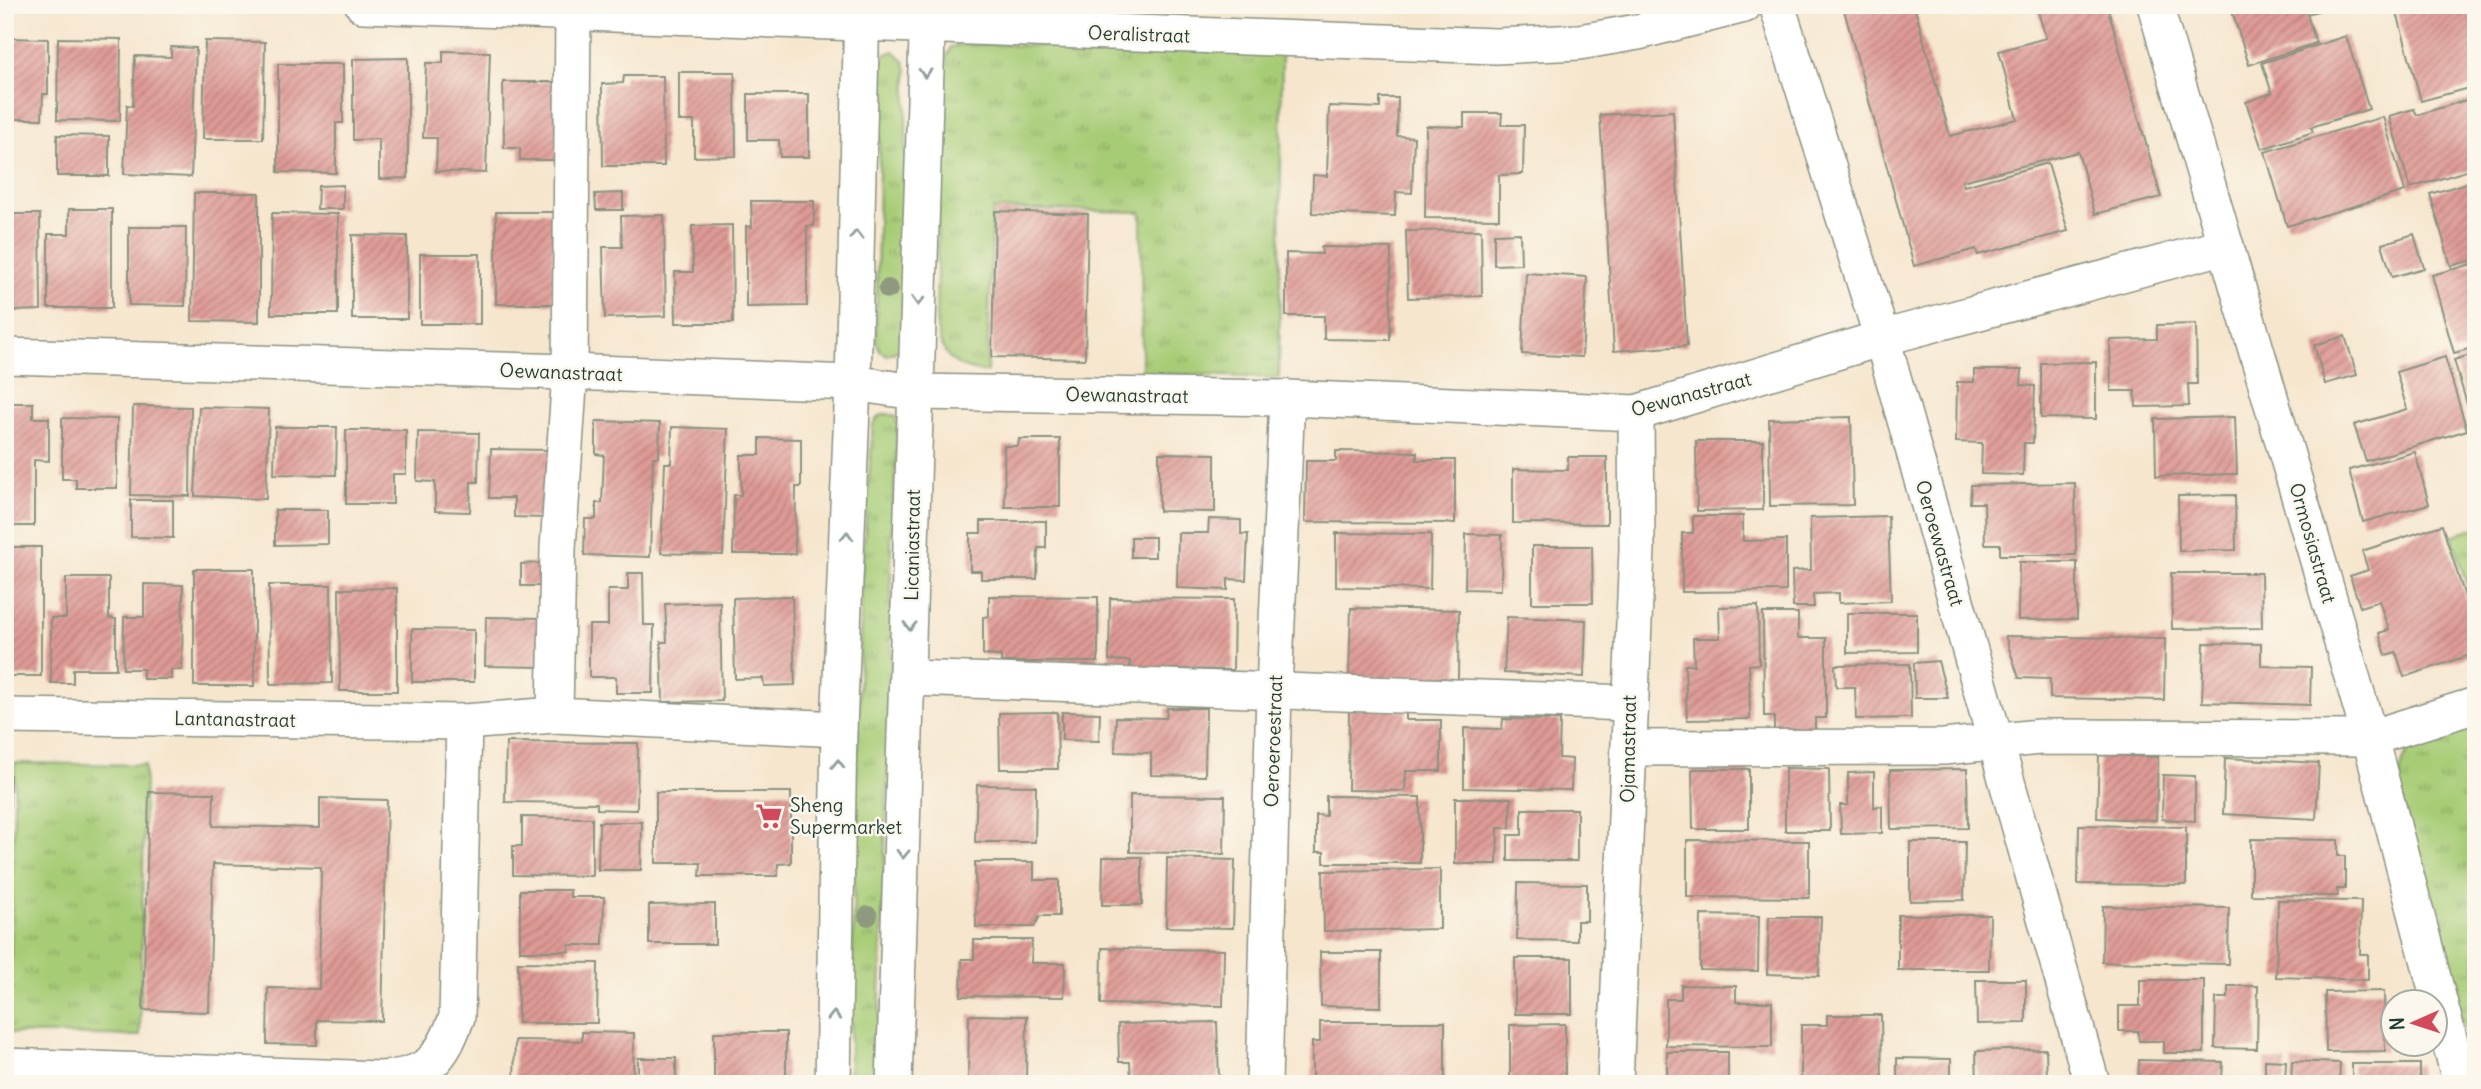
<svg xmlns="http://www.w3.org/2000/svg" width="2481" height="1089" font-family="Delius,sans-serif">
<defs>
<pattern id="grass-tufts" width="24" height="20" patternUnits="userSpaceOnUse" patternTransform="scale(1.75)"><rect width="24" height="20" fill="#a7cc76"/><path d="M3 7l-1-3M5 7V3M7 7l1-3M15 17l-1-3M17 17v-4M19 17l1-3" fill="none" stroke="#87a762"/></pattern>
<pattern id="building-hatch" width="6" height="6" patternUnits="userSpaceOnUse" patternTransform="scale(1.75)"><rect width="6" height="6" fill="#df9a95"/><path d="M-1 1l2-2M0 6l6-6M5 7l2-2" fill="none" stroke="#b47f7a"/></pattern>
</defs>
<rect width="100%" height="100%" fill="#fbf7ec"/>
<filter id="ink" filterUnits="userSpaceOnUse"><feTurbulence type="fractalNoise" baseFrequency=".0143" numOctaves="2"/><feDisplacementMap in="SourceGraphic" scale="14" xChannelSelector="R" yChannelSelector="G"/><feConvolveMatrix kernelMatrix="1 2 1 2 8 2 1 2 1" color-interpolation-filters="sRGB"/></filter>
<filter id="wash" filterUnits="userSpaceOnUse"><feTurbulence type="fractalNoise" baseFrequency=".00686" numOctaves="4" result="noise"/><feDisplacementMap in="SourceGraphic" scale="28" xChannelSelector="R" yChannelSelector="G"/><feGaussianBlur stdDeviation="1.57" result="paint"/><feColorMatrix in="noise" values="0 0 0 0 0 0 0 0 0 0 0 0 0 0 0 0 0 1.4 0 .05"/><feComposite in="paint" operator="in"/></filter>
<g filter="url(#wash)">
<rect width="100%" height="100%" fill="#f6e6ce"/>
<g fill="url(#grass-tufts)" stroke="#638455" stroke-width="2">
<path d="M968,44L1282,52L1279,378L1142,373L1141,212L993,209L987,372C952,369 939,355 936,319L941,69L951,47Z"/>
<path d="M894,51L904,61L907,70L903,343L900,350L887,355L880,351L876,340L881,62L884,55Z"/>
<path d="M888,414L895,416L898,424L891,544V672L877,1084H849L862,572L873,424L879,416Z"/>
<path d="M2476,528V616L2452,536Z"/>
<path d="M2476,720V1073L2398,787C2405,728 2425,736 2476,720Z"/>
<path d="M15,763L145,765L140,1036L9,1033Z"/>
</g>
<g id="blocks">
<g fill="url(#building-hatch)">
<path d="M1849,5H1914L1950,136L2017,119L1999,51L2046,38L2036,5H2107L2161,197L2095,214L2078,152L1962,181L1964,186L2048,163L2068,231L1978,255L1976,249L1914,266L1844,10L1850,8Z"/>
<path d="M2230,5H2324L2325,9L2307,14L2316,43L2249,65Z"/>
<path d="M2395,5H2476V86L2421,101Z"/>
<path d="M2346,36L2369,109L2311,127L2313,132L2262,149L2246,102L2272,93L2262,63Z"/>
<path d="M5,38L48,39V94H43L42,119H5Z"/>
<path d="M58,38L121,39L120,121L57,120Z"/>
<path d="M205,41L265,42L263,139H203Z"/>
<path d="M171,47L196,48L191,177L124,174L127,105L133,106L135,56L171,57Z"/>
<path d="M443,51L490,52L486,173L436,171L437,138H423L426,63H443Z"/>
<path d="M408,58V178L379,179V139L353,140V59Z"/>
<path d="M278,64H343V123H336V173L278,172Z"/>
<path d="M679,72H735L736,156L694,157V121H679Z"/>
<path d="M624,76H663L664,166H603L602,84L623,83Z"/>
<path d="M503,82H557V160H520V148H504Z"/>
<path d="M748,94H809V157H780L779,140H748Z"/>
<path d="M2476,97V168L2410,188L2389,116L2414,109L2417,115Z"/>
<path d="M1380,98H1398L1397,136L1414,137L1412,193L1396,192L1395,216L1312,213L1313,175L1327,176L1329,106L1380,108Z"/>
<path d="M1673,111L1687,346L1614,351L1600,115Z"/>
<path d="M1464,113H1502L1501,125H1524L1523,174L1499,175V219L1425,218L1426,126L1464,127Z"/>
<path d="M2383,117L2405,191L2287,226L2265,152Z"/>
<path d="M57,135L109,136V176H57Z"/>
<path d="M2476,180V259L2451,266L2430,194Z"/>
<path d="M343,185V209H317L318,186Z"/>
<path d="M194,193H259V322L192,321Z"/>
<path d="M623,193V210H596L595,194Z"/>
<path d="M751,201H814V226H807V306L746,307V226L752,227Z"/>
<path d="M69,209H112V308H48V234H69Z"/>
<path d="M995,211L1088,214L1085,359L992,357Z"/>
<path d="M496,212H554L553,304H496Z"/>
<path d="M272,213L338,214V314H271Z"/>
<path d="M5,214H40L41,310L13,311L14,296H5Z"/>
<path d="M664,215L666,316L605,318L603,247H622L621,216Z"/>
<path d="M732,225L733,323H676L675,272H693L692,226Z"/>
<path d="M129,227H186L185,306L129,305Z"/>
<path d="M1481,230L1482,296L1408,298L1406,231Z"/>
<path d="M1520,233L1521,264L1494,265V234Z"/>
<path d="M2414,234L2424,268L2392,277L2382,244Z"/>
<path d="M352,235L407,236V319H352Z"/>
<path d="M1321,247L1391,248L1390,340L1324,339V316H1286V253L1322,254Z"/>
<rect x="420" y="254" width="60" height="70"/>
<path d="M2476,263V347L2454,353L2432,275Z"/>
<path d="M1526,273L1587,277L1582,357L1522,354Z"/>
<path d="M2196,324L2197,384H2188L2189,406L2136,407L2135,391H2111L2110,340L2157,339V325Z"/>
<path d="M2345,336L2357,375L2325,384L2314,345Z"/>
<path d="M2476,353V432H2475L2454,360Z"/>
<path d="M2445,357L2467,430L2366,461L2354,425L2407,409L2396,372Z"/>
<path d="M2096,362V419L2041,418V363Z"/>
<path d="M1974,370H2022L2021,385L2035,386L2033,443H2024L2023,475L1981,474L1982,443L1956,442L1957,382H1974Z"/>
<path d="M5,403H33V418H49V461L34,460V526H5Z"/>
<path d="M133,406L191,407L190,496L131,495Z"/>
<path d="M199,407L269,409L266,499L195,496Z"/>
<path d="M1851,417L1853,505L1770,506L1769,419Z"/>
<path d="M2235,417L2237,474L2156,476L2155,419Z"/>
<path d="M62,418L117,419V488H76V479H62Z"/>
<path d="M596,421L660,423L659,457H653L650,557L584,555L585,519H596V503H602L604,455L596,454Z"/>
<path d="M275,427H337L336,475L274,474Z"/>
<path d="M672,427L728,429L723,555L661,553L665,463H671Z"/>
<path d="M346,430H406V474H393V504H346Z"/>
<path d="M418,432L479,433L478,482H471L470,512L435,511V482L417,481Z"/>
<path d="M760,438L801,439V487H796L795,554H733L734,495H741V455H760Z"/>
<path d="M1019,439H1060V507H1005L1004,446H1018Z"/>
<path d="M1696,441H1763V510L1697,511Z"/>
<path d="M491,449L551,450L550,500H543V518L514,517V498H489Z"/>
<path d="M1336,451L1417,452V460H1455V523L1305,522L1306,461H1336Z"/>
<path d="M2415,452L2429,504L2363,522L2349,470Z"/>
<path d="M1159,453L1215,454V512L1159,511Z"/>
<path d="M1568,457H1607V524L1513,523V469L1568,470Z"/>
<path d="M2075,483L2076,555H2000V544H1985L1984,503H1970L1971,485Z"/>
<path d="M2235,495L2236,550L2179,551L2178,496Z"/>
<path d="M131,500H173V538L131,537Z"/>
<path d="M275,510H328V544L275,545Z"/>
<path d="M1693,516H1743V541L1786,540V591L1682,592V533H1693Z"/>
<path d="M1888,516L1891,601L1839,603V593L1813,594L1814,607H1793L1792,571L1811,570L1810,518Z"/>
<path d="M1209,519L1241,520V534H1248L1246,580L1228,579V590L1177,588L1178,533H1208Z"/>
<path d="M981,521H1046V548H1038L1037,579H981V571H970V533H981Z"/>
<path d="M2442,525L2476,631V653L2404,677L2396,652L2386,655L2379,633L2389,630L2379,601L2360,607L2350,576L2368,570L2362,551Z"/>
<path d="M1336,533L1431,534L1430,589L1336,587Z"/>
<path d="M1466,534L1502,535L1501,590L1465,589Z"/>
<rect x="1131" y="537" width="24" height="20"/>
<path d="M1532,546H1592L1593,603H1532Z"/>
<rect x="5" y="547" width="36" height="129"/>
<path d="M2019,562H2077V619L2018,620Z"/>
<path d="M541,563L542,586H521V564Z"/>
<rect x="194" y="569" width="60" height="117"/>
<path d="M628,573H643L644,625H654L653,693H616V677H589V625H608V590H628Z"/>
<path d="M2171,573H2261L2262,628L2172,629Z"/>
<path d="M66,578H109V618L116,619V669H73V683H51V618H66Z"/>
<path d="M144,584L183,585L182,670H171V679H143V669H123L124,617H144Z"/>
<path d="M269,585H331L332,683L270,684Z"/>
<path d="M397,588V691H340L339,589Z"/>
<path d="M792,596L795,685L764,686L763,678L735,679L733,598Z"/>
<path d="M989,596L1098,597V662H1001V656L983,655V617L989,616Z"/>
<path d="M1110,598L1234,599L1233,670L1130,669V661L1109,660Z"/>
<path d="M720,602L722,701L663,702L661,642H667L665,604Z"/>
<path d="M1758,606L1759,664L1749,665L1750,719L1687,720L1685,665H1694L1693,638H1720L1719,607Z"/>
<path d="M1351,608L1459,610L1458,679L1349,677Z"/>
<path d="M1763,613H1798V638H1826V718H1815V731L1774,732V716H1764Z"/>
<path d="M1847,613H1917V652L1847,653Z"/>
<path d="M486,617L543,618L542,667L485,666Z"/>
<path d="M1507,617L1586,620L1584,677L1504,673Z"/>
<path d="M412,629L474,630V682H412Z"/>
<path d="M2005,636L2165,639L2164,700L2050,698V679L2019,678Z"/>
<path d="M2204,643L2261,644V666L2311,667L2310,705L2202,702Z"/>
<path d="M1938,661L1948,698H1915L1914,663Z"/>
<path d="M1910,664L1911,718L1856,719L1855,687H1836L1835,665Z"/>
<path d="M1167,708H1206L1205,776L1151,775V753L1115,752L1116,717L1166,718Z"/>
<path d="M1349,709L1406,710V720H1441V771H1406L1405,791L1348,790Z"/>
<path d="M1057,712L1058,769H1000L999,713Z"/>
<path d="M1062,712L1100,713L1099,741L1062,740Z"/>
<path d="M1503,719L1560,720L1559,758L1572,759L1571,790L1464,788V728L1502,729Z"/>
<path d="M506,742L638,743L637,810L597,809V803L505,802Z"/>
<path d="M2099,755L2158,757L2156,820L2097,818Z"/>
<path d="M2225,758L2319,763L2316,819L2223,814Z"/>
<path d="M1785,768L1829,769L1830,831H1785Z"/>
<path d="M1692,769H1749V829H1693Z"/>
<path d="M1967,769L1968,828L1891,829L1890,770Z"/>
<path d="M1874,772V807L1882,806V833L1841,834L1840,805H1848V773Z"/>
<path d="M5,775H10L9,838H5Z"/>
<path d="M2163,775L2195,776V821L2162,819Z"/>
<path d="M977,785L1036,786L1035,842H975Z"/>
<path d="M149,792L214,793L213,826L320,828V798L387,800L382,1021L317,1020V1045L267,1044L268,988L319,989L321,867L213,864L209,1012L143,1010Z"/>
<path d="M656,792H791V863L778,864V876H700L701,863H656Z"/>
<path d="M1130,795L1225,796L1224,854L1130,852Z"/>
<path d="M1326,796L1420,797V863H1324V852H1316V815L1326,816Z"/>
<path d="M1455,798H1511L1510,828H1498L1497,864H1455Z"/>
<path d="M1522,809H1577V861H1508V835H1522Z"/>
<path d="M522,817L592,818V876L513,875V846H522Z"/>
<path d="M599,822H642L641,870H598Z"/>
<path d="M2079,825L2186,827V885L2078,884Z"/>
<path d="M2251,839L2338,840V856H2345V889H2337L2338,896L2251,895Z"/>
<path d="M1687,840L1809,841V898L1687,897Z"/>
<path d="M1910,842H1965L1964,900L1910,901Z"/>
<path d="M1103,857H1142V905H1102Z"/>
<path d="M1167,858L1235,860L1233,928L1166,927Z"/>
<path d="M975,862H1034V880H1059V916H1040L1034,927H976Z"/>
<path d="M1440,869V929L1324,931L1323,871Z"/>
<path d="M1518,883L1587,884V921H1577V941L1517,940Z"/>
<path d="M520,890H570V897H604L603,945H569V951H520Z"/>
<path d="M2278,900L2361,901L2360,954H2368V980L2276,977Z"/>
<path d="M715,904V944H649V905Z"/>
<path d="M2103,906L2229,908L2228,964L2102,962Z"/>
<path d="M1701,915L1759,916L1758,971L1700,970Z"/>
<path d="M1898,915H1990L1989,970H1898Z"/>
<path d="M1769,917H1821L1819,976L1767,974Z"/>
<path d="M974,940H1032L1031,963H1065L1064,997L961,996L962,959H974Z"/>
<path d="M1102,948L1224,950L1223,1006L1101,1004Z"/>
<path d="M1320,952H1381V1007L1321,1006Z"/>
<rect x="1515" y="958" width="57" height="56"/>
<path d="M518,962L598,963L597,1023H518Z"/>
<path d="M1976,980H2026V1023L1977,1024Z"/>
<path d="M2140,980H2204V1053H2164V1041H2139L2138,1031H2119V1006H2140Z"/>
<path d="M1681,985L1736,986V1002H1772V1047L1666,1046V999H1681Z"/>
<path d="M2228,986H2258L2257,1049L2215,1048L2216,998H2228Z"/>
<path d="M2384,991L2385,1051L2326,1052L2325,992Z"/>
<path d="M969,1015L1027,1016L1026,1083L968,1082Z"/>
<path d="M1827,1015H1881L1882,1084H1801V1025H1827Z"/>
<path d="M1217,1022L1219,1079L1131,1081L1130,1062H1119L1118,1024Z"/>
<path d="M1320,1022H1445V1084H1320V1079H1312V1042H1320Z"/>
<path d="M1565,1024V1084H1510V1025Z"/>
<path d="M582,1032L634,1033L633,1084H514L515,1040L582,1041Z"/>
<rect x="714" y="1032" width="72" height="52"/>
<path d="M2046,1049L2047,1080H2037V1084H1977L1976,1051Z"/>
<path d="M1667,1052H1728V1081H1762V1084H1658V1076H1667Z"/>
<rect x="638" y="1058" width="38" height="26"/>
<path d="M1897,1058L1951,1059V1084H1897Z"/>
<path d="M2139,1060L2223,1062L2222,1078L2252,1079V1084H2138Z"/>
<path d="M2265,1060L2286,1061L2285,1082L2265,1081Z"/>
<path d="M2292,1061L2340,1063L2339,1084H2291Z"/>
<rect x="2352" y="1064" width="68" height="20"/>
</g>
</g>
</g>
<g filter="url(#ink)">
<use href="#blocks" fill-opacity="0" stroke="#8a9281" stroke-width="2"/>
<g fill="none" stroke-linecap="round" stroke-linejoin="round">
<g stroke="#8a9281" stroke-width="38">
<g id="street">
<path d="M363,5L1496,46L1579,42L1638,32L1744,5"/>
<path d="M1777,5L1882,338L2092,1084"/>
<path d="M2155,5L2370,738L2461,1084"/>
<path d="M5,356L570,372L853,383L915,392L1287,398L1636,413L1882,338L2226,246"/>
<path d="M909,678L1628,703"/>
<path d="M555,715L558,548L570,372L573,13"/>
<path d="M5,716L464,722L555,715L839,729"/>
<path d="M1629,748L1944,747L2039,737L2370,738L2476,705"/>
<path d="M5,1066L380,1079C428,1076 441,1060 457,1017L464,722"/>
<path d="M833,1084L839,729L853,383L862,5"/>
<path d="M894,1084L928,5"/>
<path d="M1264,1084L1274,689L1287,398"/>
<path d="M1615,1084L1637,549L1636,413"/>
</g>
</g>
<use href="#street" stroke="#fff" stroke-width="35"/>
</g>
<g fill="#8f9980">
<circle cx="888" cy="289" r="10"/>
<circle cx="868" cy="916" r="10"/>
</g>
<defs><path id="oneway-chevron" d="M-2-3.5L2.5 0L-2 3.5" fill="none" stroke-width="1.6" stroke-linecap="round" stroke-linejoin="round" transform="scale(1.75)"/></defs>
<g stroke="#8f9e9a">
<use href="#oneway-chevron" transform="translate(925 73) rotate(92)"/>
<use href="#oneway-chevron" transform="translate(856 235) rotate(-89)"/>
<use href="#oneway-chevron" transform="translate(918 301) rotate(92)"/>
<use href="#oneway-chevron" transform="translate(847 536) rotate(-88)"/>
<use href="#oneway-chevron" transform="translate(910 626) rotate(91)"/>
<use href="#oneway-chevron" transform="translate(838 764) rotate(-89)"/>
<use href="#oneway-chevron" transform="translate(903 854) rotate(92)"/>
<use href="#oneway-chevron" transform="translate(834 1016) rotate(-89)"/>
</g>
</g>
<defs>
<g id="supermarket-bare" transform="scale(2.1)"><path d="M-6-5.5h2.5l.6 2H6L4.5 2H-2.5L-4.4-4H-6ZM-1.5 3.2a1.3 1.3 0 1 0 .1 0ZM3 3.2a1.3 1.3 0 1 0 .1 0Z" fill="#d1495b" stroke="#fbf7ec" stroke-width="2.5" paint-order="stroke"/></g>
</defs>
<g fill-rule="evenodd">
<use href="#supermarket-bare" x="769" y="816"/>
</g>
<g text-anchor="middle" stroke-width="5" stroke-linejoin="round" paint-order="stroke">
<g font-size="19" fill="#1f3d34" stroke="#fbf7ec">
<text transform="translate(1139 34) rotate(2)" y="7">Oeralistraat</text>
<text transform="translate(561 372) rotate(2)" y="7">Oewanastraat</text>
<text transform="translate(1691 394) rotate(-15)" y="7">Oewanastraat</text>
<text transform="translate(1127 395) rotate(1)" y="7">Oewanastraat</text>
<text transform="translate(1940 543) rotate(74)" y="7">Oeroewastraat</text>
<text transform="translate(2313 543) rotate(74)" y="7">Ormosiastraat</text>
<text transform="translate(912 545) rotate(-89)" y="7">Licaniastraat</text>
<text transform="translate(235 719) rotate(1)" y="7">Lantanastraat</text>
<text transform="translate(1273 741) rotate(-88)" y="7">Oeroeroestraat</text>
<text transform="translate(1628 749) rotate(-89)" y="7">Ojamastraat</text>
</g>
<g font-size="19" fill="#1f3d34" stroke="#fbf7ec" text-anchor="start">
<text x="790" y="812">Sheng<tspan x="790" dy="22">Supermarket</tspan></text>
</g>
</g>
<rect width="2481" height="1089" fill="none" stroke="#fbf7ec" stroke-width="28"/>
<g transform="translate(2414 1023) rotate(267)"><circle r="33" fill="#fbf7ec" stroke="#a3ada2" stroke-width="2"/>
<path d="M0-5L12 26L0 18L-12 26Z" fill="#d1495b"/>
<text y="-10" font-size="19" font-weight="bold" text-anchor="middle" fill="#1f3d34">N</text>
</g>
</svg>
